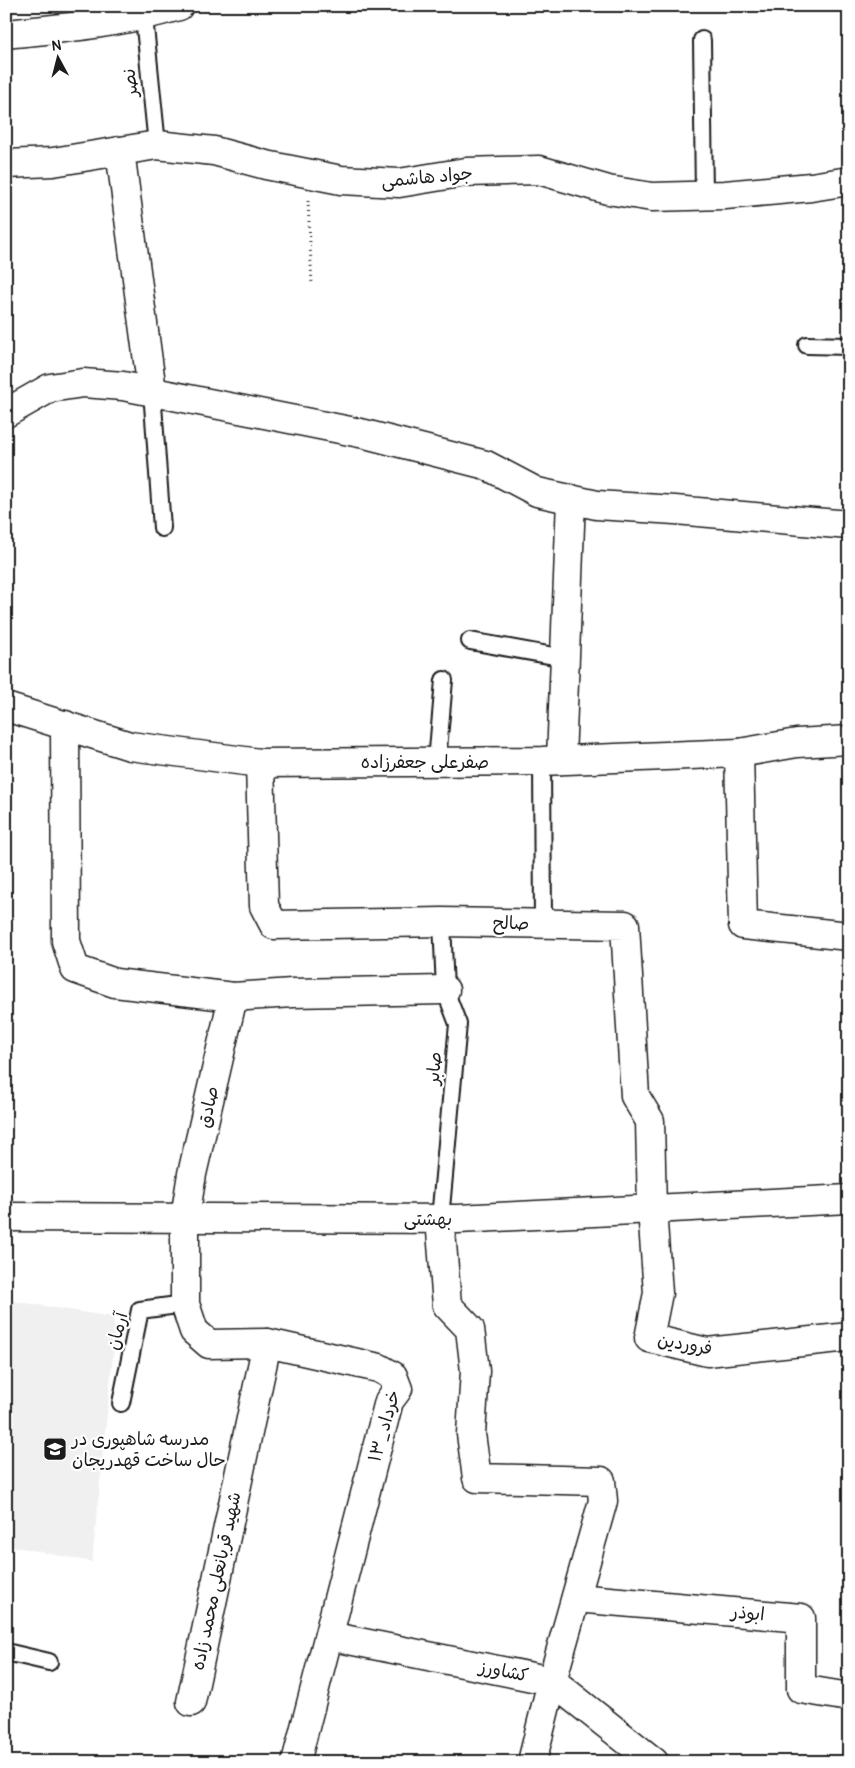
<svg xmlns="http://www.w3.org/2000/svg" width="855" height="1768" font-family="Pangolin,'Playpen Sans Arabic',sans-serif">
<rect width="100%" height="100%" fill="#fff"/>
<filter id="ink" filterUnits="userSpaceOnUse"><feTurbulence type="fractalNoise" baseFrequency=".02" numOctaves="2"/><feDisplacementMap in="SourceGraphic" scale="10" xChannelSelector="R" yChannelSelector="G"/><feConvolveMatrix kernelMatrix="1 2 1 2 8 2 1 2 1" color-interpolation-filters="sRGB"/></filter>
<g filter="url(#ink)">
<path fill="#f0f0f0" d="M6,1300L113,1317L117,1346L113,1354L92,1562L6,1545Z"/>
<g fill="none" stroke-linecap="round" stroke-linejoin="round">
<g stroke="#1c1c1c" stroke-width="20">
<g id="service">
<path d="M144,17L157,145"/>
<path d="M702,40L704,195"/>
<path d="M807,345L849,346"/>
<path d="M152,391L162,528"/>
<path d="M470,641L565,658"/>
<path d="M542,761L543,923"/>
<path d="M437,762L444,680"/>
<path d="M440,1219L458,1024L445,990L442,922"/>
<path d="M121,1403L140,1310L185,1304"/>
<path d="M6,1652L49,1662"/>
</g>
</g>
<g stroke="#1c1c1c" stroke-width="31">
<g id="minor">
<path d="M120,151L152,391"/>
<path d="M6,164L53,162L157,145L214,151L266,165L341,180L399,183L466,172L539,170L608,190L652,197L725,195L811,187L849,181"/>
<path d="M6,413L50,388L83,383L123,386L365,434L486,465L537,492L597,505L675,510L849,525"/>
<path d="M6,707L130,746L260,763L542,761L739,753L797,743L849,740"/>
<path d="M65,725L66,941L75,969L115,983L233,997L292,993L445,990"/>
<path d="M739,753L743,925L849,936"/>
<path d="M561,760L571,499"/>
<path d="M260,763L264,906L274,925L442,922L625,925L635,1096L650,1121L652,1209L658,1293L649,1338L707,1352L849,1337"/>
<path d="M233,997L192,1174L185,1217V1304L194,1331L209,1344L267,1343L379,1368L393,1376L398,1389L389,1401L296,1762"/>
<path d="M440,1219L447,1305L470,1329L475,1371L471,1434L477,1478L601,1481L603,1501L552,1681L532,1762"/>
<path d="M576,1598L801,1618V1689L849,1697"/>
<path d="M329,1636L552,1681L654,1762"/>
<path d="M191,1702L267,1343"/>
</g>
</g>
<g stroke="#1c1c1c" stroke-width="31">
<g id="tertiary">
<path d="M6,34C65,28 122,23 179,6"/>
<path d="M6,1217L458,1219L849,1199"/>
</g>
</g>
<path stroke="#1c1c1c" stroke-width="3" stroke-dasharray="1 4" stroke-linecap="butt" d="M308,201L312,285"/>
<use href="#service" stroke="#fff" stroke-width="16"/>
<use href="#minor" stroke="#fff" stroke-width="28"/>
<use href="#tertiary" stroke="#fff" stroke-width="28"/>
</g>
</g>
<defs>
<g id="school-square" transform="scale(1.25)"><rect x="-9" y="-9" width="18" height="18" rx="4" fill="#1c1c1c" stroke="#fff"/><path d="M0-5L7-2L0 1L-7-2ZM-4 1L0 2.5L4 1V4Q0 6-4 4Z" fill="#fff"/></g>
</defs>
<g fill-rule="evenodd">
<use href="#school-square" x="55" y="1449"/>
</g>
<g text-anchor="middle" stroke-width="4.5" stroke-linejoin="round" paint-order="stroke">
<g font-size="18" fill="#1c1c1c" stroke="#fff">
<text transform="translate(130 83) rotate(-96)" y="6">نصر</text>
<text transform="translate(427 177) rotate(-5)" y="6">جواد هاشمی</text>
<text x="425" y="768">صفرعلی جعفرزاده</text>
<text transform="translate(511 923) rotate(1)" y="6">صالح</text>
<text transform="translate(434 1068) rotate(-85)" y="6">صابر</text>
<text transform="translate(208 1107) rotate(-77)" y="6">صادق</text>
<text x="428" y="1225">بهشتی</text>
<text transform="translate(117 1331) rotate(-75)" y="6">آرمان</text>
<text transform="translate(685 1344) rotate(10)" y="6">فروردین</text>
<text transform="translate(384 1426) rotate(-74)" y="6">۱۳_خرداد</text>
<text transform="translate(216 1581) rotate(-78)" y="6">شهید قربانعلی محمد زاده</text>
<text transform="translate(748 1613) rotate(5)" y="6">ابوذر</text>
<text transform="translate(504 1671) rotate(11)" y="6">کشاورز</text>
</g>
<g font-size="18" fill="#1c1c1c" stroke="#fff" text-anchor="start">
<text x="72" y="1445">مدرسه شاهپوری در<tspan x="72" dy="21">حال ساخت قهدریجان</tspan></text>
</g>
</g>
<rect width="855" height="1768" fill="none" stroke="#fff" stroke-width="25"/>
<rect x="12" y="12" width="830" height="1743" fill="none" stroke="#1c1c1c" stroke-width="2" filter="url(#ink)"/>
<g transform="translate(58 58) rotate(353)" stroke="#ffffff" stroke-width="4" paint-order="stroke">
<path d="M0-4L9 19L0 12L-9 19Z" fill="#1c1c1c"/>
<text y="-8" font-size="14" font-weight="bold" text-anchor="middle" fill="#1c1c1c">N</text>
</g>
</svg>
